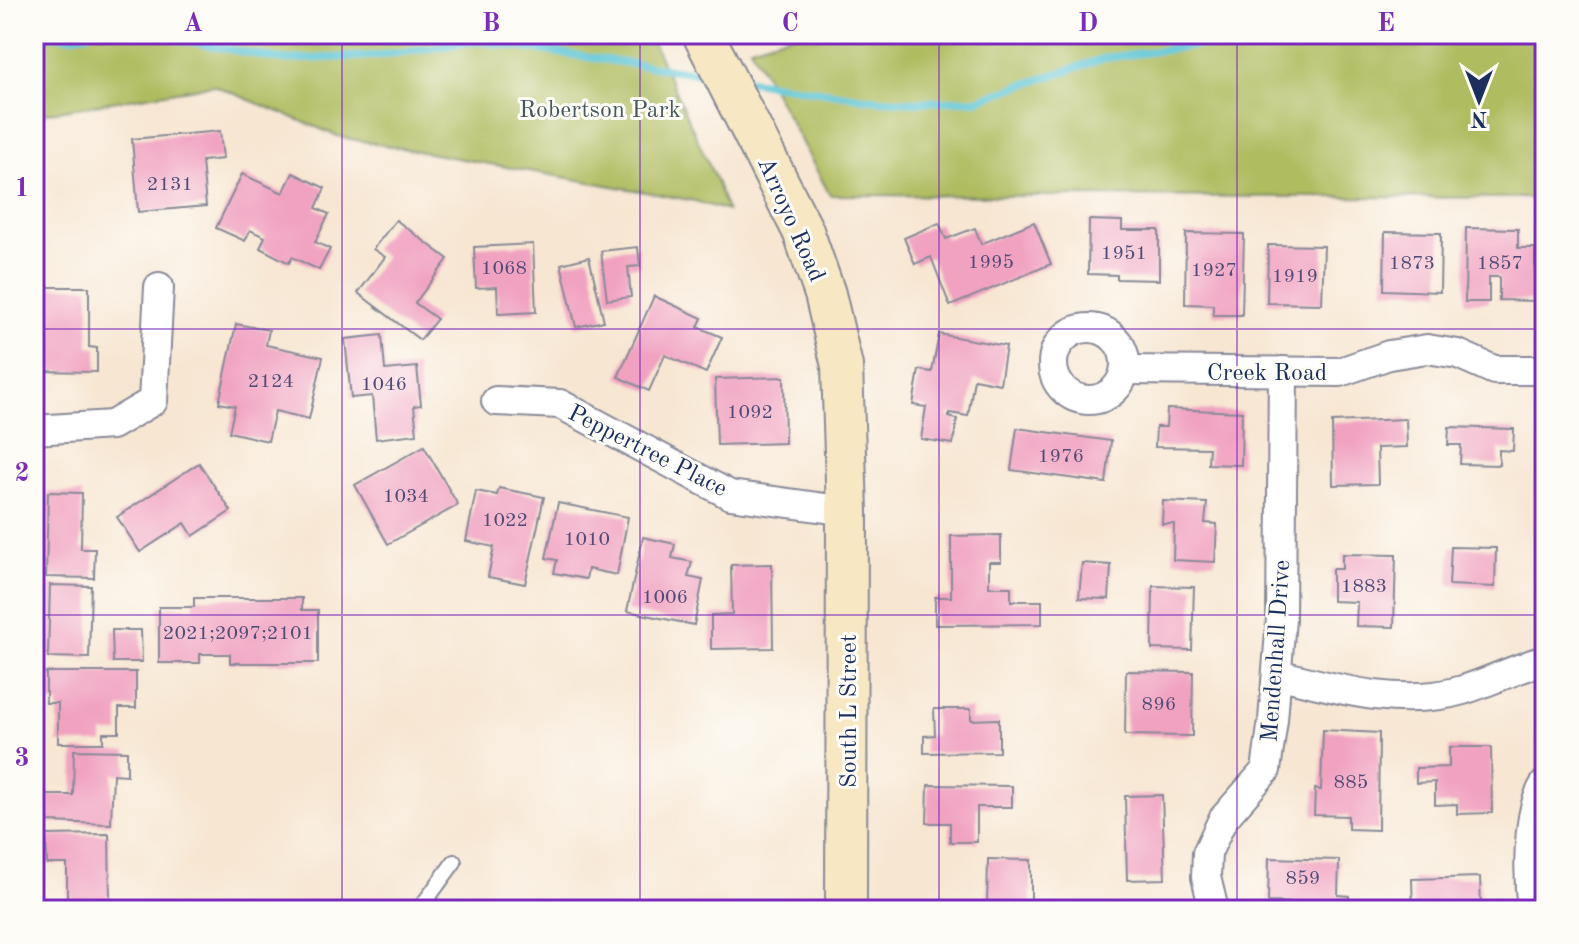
<svg xmlns="http://www.w3.org/2000/svg" width="1579" height="944" font-family="'Old Standard TT',serif">
<rect width="100%" height="100%" fill="#fdfcf7"/>
<filter id="ink" filterUnits="userSpaceOnUse"><feTurbulence type="fractalNoise" baseFrequency=".0125" numOctaves="2"/><feDisplacementMap in="SourceGraphic" scale="16" xChannelSelector="R" yChannelSelector="G"/><feConvolveMatrix kernelMatrix="1 2 1 2 8 2 1 2 1" color-interpolation-filters="sRGB"/></filter>
<filter id="wash" filterUnits="userSpaceOnUse"><feTurbulence type="fractalNoise" baseFrequency=".006" numOctaves="4" result="noise"/><feDisplacementMap in="SourceGraphic" scale="32" xChannelSelector="R" yChannelSelector="G"/><feGaussianBlur stdDeviation="1.8" result="paint"/><feColorMatrix in="noise" values="0 0 0 0 0 0 0 0 0 0 0 0 0 0 0 0 0 1.4 0 .05"/><feComposite in="paint" operator="in"/></filter>
<g filter="url(#wash)">
<rect width="100%" height="100%" fill="#f7e6d2"/>
<g fill="#afbc5e" stroke="#65765e" stroke-width="2">
<path d="M34,34H649L715,178L727,211L695,201L340,137L213,85L34,115Z"/>
<path d="M794,34H1545V198L830,195L750,47Z"/>
</g>
<g fill="none" stroke-linecap="round" stroke-linejoin="round">
<g stroke="#5bc5d5" stroke-width="8">
<path d="M44,34L68,37L87,34"/>
<path d="M153,34L283,60L375,56L478,41L710,75"/>
<path d="M739,79L878,100L916,102L977,100L1105,58L1281,34"/>
</g>
</g>
<g id="blocks">
<g fill="#f1a2c1">
<path d="M220,131L223,159L202,161L206,206L138,212L132,139Z"/>
<path d="M293,173L325,188L316,208L329,214L315,242L330,249L319,270L292,257L289,263L260,248L265,237L250,230L245,241L216,228L242,174L283,193Z"/>
<path d="M396,220L448,259L415,303L437,319L420,340L358,293L385,257L373,249Z"/>
<path d="M1089,220L1122,221V230H1159V280L1117,279V275L1088,274Z"/>
<path d="M1034,222L1051,264L950,306L931,257L915,264L904,238L939,223L946,239L975,228L981,244Z"/>
<path d="M1466,228L1518,229V248H1535V301L1499,300V277H1489V302H1465Z"/>
<path d="M1385,232L1441,233L1440,292L1384,290Z"/>
<path d="M1186,233L1244,234L1242,315H1213V305L1185,304Z"/>
<path d="M533,244L536,312L498,314L497,287L476,288L474,247Z"/>
<path d="M1268,245L1324,246L1322,304L1267,303Z"/>
<path d="M638,247L640,266L628,267L631,297L607,300L601,251Z"/>
<path d="M589,257L604,321L576,327L561,264Z"/>
<path d="M41,287H89V347L97,348V372L34,371V336H41Z"/>
<path d="M654,296L702,318L698,327L722,337L706,373L665,355L649,391L618,377Z"/>
<path d="M236,324L269,330L266,345L323,357L309,419L275,411L268,441L229,432L235,406L219,403Z"/>
<path d="M939,334L1006,346L1000,384L974,379L968,416L949,413V417L957,419L953,444L921,439L926,407L913,405L919,370L932,372Z"/>
<path d="M382,335L385,370L417,367L421,405L414,406L417,434L376,439L372,396L351,398L345,339Z"/>
<path d="M784,377L785,443L717,445L715,379Z"/>
<path d="M1167,409L1242,412L1241,465L1208,464L1209,448L1155,447L1156,427H1166Z"/>
<path d="M1406,419L1407,447L1377,448L1378,484L1333,485L1332,422Z"/>
<path d="M1449,427L1514,429L1513,451L1499,450V465L1460,464L1461,445H1448Z"/>
<path d="M1017,428L1111,441L1106,483L1011,470Z"/>
<path d="M424,446L458,505L388,544L355,485Z"/>
<path d="M199,463L231,511L193,536L185,523L140,552L117,517Z"/>
<path d="M499,488L544,497L525,584L488,577L494,547L466,541L476,491L497,495Z"/>
<path d="M48,492L82,493L81,549H95L94,578L46,577Z"/>
<path d="M1163,501L1207,503L1205,523L1217,524L1215,562L1173,560L1174,524H1162Z"/>
<path d="M558,503L628,517L617,575L588,569L586,579L554,573L557,560L546,558Z"/>
<path d="M1001,535V562H989V587H1011V601H1042V624L935,625V597H951V536Z"/>
<path d="M643,537L675,544L672,558L692,562L688,577L703,580L694,625L627,611Z"/>
<path d="M1451,547L1496,548L1495,587L1449,585Z"/>
<path d="M1342,554L1396,555L1394,627L1356,626L1357,602L1332,601V569H1342Z"/>
<path d="M1082,563L1111,565L1109,599L1079,598Z"/>
<path d="M772,564L773,648L711,649V615L732,614L731,565Z"/>
<path d="M50,585L91,586L89,658L48,657Z"/>
<path d="M1153,586L1194,587L1192,650L1152,649Z"/>
<path d="M194,598H302V610H318V663H230V654H200V663H159V607H194Z"/>
<path d="M112,630H141L142,662H113Z"/>
<path d="M1126,671L1193,672L1192,736L1125,735Z"/>
<path d="M46,672H136V708H119V733H103V743H58V703H46Z"/>
<path d="M934,709H971V720L999,719V752L924,753V736L935,735Z"/>
<path d="M1323,730L1379,733L1378,830L1348,829V816L1314,815L1315,789L1321,790Z"/>
<path d="M1449,747H1491L1492,813L1457,814V804L1435,805V782L1416,783V768L1449,767Z"/>
<path d="M74,750L127,751V775L113,774L111,824L44,822L45,795H73Z"/>
<path d="M928,785L1012,786V807H977V842H950V823H927Z"/>
<path d="M1162,795L1165,879L1127,880L1125,796Z"/>
<path d="M109,834L110,902L67,903V864H47L46,835Z"/>
<path d="M1269,858L1339,860L1338,895L1349,896V910H1291L1292,903L1268,902Z"/>
<path d="M988,859L1031,860V905H987Z"/>
<path d="M1480,877L1481,910H1413L1412,879Z"/>
</g>
</g>
</g>
<g filter="url(#ink)">
<use href="#blocks" fill-opacity="0" stroke="#898a98" stroke-width="2"/>
<g fill="none" stroke-linecap="round" stroke-linejoin="round">
<g stroke="#898a98" stroke-width="18">
<path id="lane" d="M419,910L454,862"/>
</g>
<g stroke="#898a98" stroke-width="32">
<g id="street">
<circle cx="1089" cy="364" r="36"/>
<path d="M1126,370L1340,372L1389,355L1427,349L1458,354L1494,370H1545"/>
<path d="M496,401L560,404L730,495L847,511"/>
<path d="M34,430L112,425L153,401L159,287"/>
<path d="M1278,674C1337,689 1402,708 1463,690C1491,681 1517,668 1545,660"/>
<path d="M1214,910L1206,877L1207,853L1223,819L1266,770L1273,720L1281,619L1283,371"/>
<path d="M1532,910C1528,878 1526,811 1545,784"/>
</g>
</g>
<g stroke="#898a98" stroke-width="44">
<path id="secondary" d="M703,34L803,231L825,294L842,366L847,511L846,910"/>
</g>
<use href="#lane" stroke="#fff" stroke-width="14"/>
<use href="#street" stroke="#fff" stroke-width="28"/>
<use href="#secondary" stroke="#f7e8c3" stroke-width="40"/>
</g>
</g>
<path fill="none" stroke="#7b2cbf" stroke-width="2" stroke-opacity="0.55" d="M342,34V910M640,34V910M939,34V910M1237,34V910M34,329H1545M34,615H1545"/>
<g text-anchor="middle" stroke-width="6" stroke-linejoin="round" paint-order="stroke">
<g font-size="20" fill="#504c77">
<text x="170" y="190">2131</text>
<text x="1124" y="259">1951</text>
<text x="991" y="268">1995</text>
<text x="1412" y="269">1873</text>
<text x="1500" y="269">1857</text>
<text x="504" y="274">1068</text>
<text x="1214" y="276">1927</text>
<text x="1295" y="282">1919</text>
<text x="271" y="387">2124</text>
<text x="384" y="390">1046</text>
<text x="750" y="418">1092</text>
<text x="1061" y="462">1976</text>
<text x="406" y="502">1034</text>
<text x="505" y="526">1022</text>
<text x="587" y="545">1010</text>
<text x="1364" y="592">1883</text>
<text x="665" y="603">1006</text>
<text x="238" y="639">2021;2097;2101</text>
<text x="1159" y="710">896</text>
<text x="1351" y="788">885</text>
<text x="1303" y="884">859</text>
</g>
<g font-size="24" fill="#47595e" stroke="#fdfcf7">
<text x="600" y="117">Robertson Park</text>
</g>
<g font-size="24" fill="#1b2f5e" stroke="#fdfcf7">
<text transform="translate(792 219) rotate(66)" y="8">Arroyo Road</text>
<text x="1267" y="380">Creek Road</text>
<text transform="translate(648 450) rotate(27)" y="8">Peppertree Place</text>
<text transform="translate(1275 651) rotate(-86)" y="8">Mendenhall Drive</text>
<text transform="translate(848 711) rotate(-90)" y="8">South L Street</text>
</g>
</g>
<rect width="1579" height="944" fill="none" stroke="#fdfcf7" stroke-width="88"/>
<g transform="translate(1479 100) rotate(180)" stroke="#fdfcf7" stroke-width="6" paint-order="stroke">
<path d="M0-6L14 30L0 20L-14 30Z" fill="#1b2f5e"/>
<text y="-12" font-size="22" font-weight="bold" text-anchor="middle" fill="#1b2f5e">N</text>
</g>
<rect x="44" y="44" width="1491" height="856" fill="none" stroke="#7b2cbf" stroke-width="3"/>
<g font-size="26" text-anchor="middle" font-weight="bold" fill="#7b2cbf">
<text x="193" y="31">A</text>
<text x="491" y="31">B</text>
<text x="790" y="31">C</text>
<text x="1088" y="31">D</text>
<text x="1386" y="31">E</text>
<text x="22" y="196">1</text>
<text x="22" y="481">2</text>
<text x="22" y="766">3</text>
</g>
</svg>
